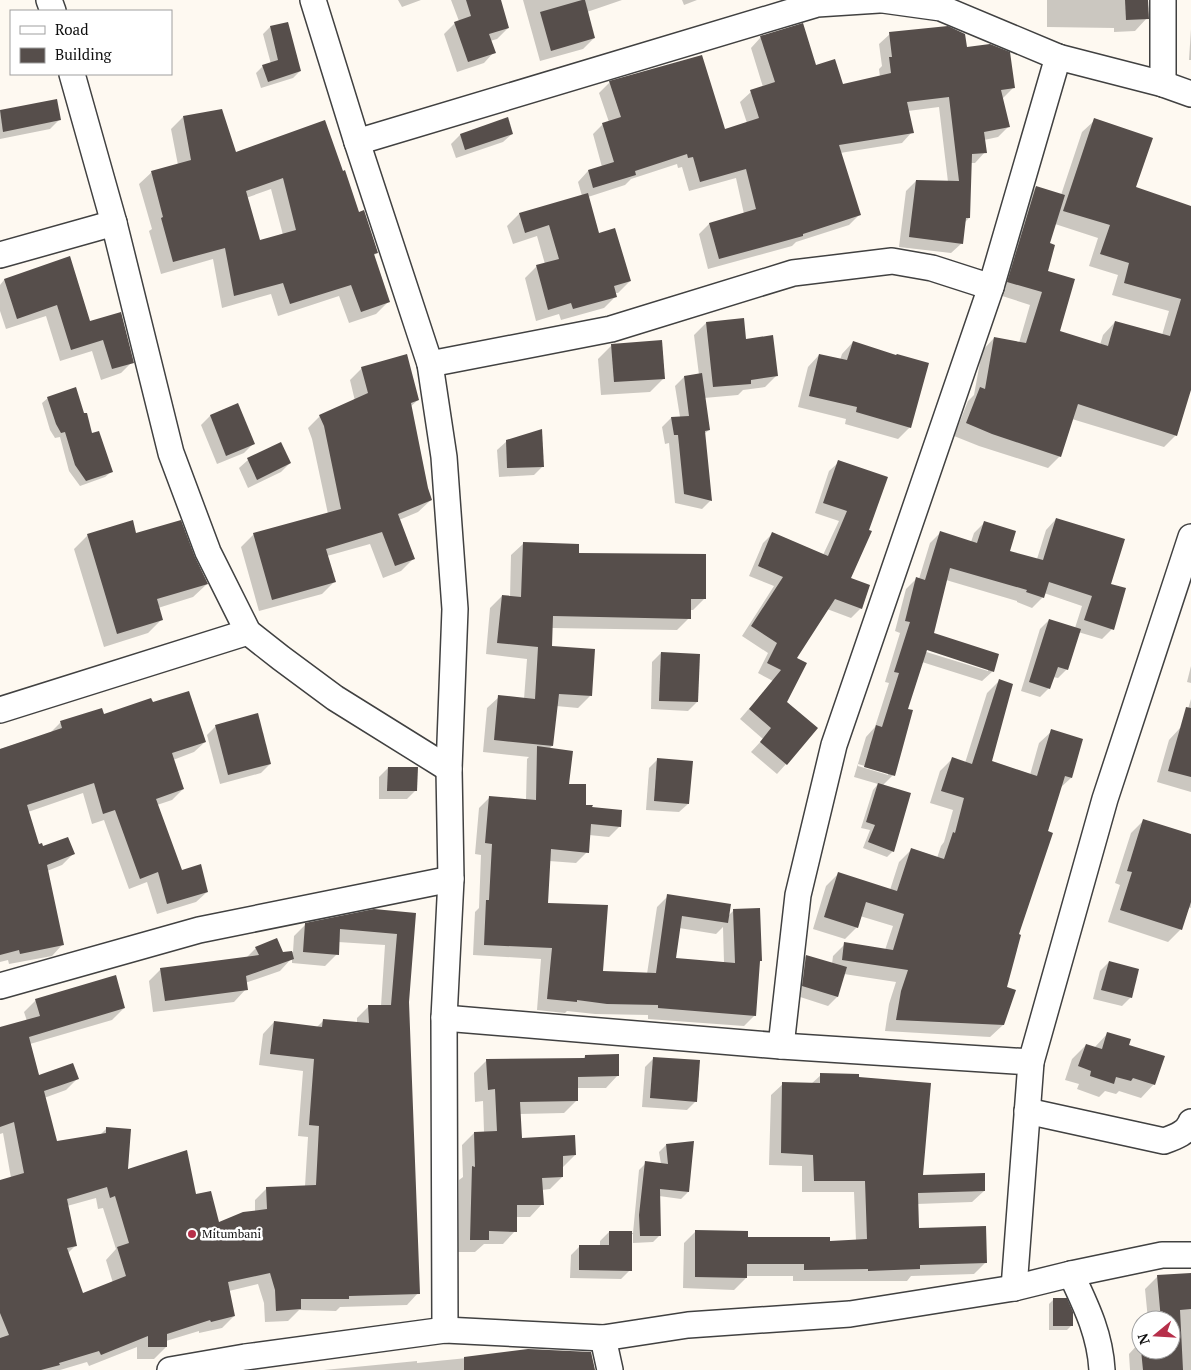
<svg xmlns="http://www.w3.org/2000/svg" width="1191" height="1370" font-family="'PT Serif',serif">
<rect width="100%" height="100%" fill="#fef9f1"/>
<g fill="#0003" fill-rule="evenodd">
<path d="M398,0H421L402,7Z"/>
<path d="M451,0H500L508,28L497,39L490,41L494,52L484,63L457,72L444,34L455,23L459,21Z"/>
<path d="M523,0H622L587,12L594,38L583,49L540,61Z"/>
<path d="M682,0H697L684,5Z"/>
<path d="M1047,0H1147V18L1135,31L1114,32V28L1047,27Z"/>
<path d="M287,23L300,71L293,78L261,88L256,73L263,66L271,64L263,34L270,27Z"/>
<path d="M1191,29V60H1189Z"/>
<path d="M890,34L966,49L1013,88L1002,99L1008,127L998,137L984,140L985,152L975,163H970L969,218L964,223L962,243L951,253L899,247L906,191L916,181L948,182L939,107L908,111L912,132L902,143L840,153L859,215L849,225L796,242L792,246L708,269L699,234L709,224L744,214L736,178L689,191L682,167L678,168L677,164L631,179L625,185L588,197L598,234L630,281L618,293H615L616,296L604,308L561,320L559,314L536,321L525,278L537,266L545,264L537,236L513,244L507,226L519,214L582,196L578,182L588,171L602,167L593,134L603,124L609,122L599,93L610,82L724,131L747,123L740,102L751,92L763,87L751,48L761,37L815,67L843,86L880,77L879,69L882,66L879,44Z"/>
<path d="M56,100L59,120L50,129L0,139V111Z"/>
<path d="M183,117L236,153L358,213L377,253L373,256L389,301L376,314L349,323L339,296L278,316L271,294L222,308L213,259L161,274L149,231L152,229L139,184L152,172L178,165L171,129ZM271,189L283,235L259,242L246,198Z"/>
<path d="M507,119L512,134L503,142L456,158L451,144L460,135Z"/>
<path d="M1095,120L1135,188L1191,207V387L1176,435L1164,447L1072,419L1060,456L1048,468L979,446L954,436L968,401L974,395L982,351L994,338L1019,343L1030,305L996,294L1024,200L1036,187L1061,195L1082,132ZM1055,224L1098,238L1089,266L1118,275L1112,295L1169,311L1162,335L1115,322L1103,335L1100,345L1058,332L1046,271L1049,244Z"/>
<path d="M69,258L90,323L132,362L121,373L101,380L92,351L60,361L46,316L6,329L0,311V285L4,280Z"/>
<path d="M706,323L745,340L777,375L765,387L743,390L738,395L704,398L709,430L704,434L711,500L702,509L675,503L669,443L665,444L662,427L671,418L680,417L675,386L684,377L699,375L694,335Z"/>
<path d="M853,342L910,427L898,439L845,424L846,419L798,407L808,367L819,355L840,360L842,354Z"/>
<path d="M612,345L663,379L650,392L601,395L598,359Z"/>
<path d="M362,368L418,400L410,407L426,488L431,500L418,512L399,520L414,558L401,571L383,578L370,544L327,556L334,582L322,594L259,611L241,547L254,534L328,514L312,439L308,428L320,416L355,401L350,380Z"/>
<path d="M48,398L91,434L111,472L105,477L80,486L69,471L60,437L55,438L50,430L42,403Z"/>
<path d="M237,405L253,444L244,453L217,464L201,425L210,416Z"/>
<path d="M507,441L543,466L534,475L499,477L497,450Z"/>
<path d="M248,460L290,463L281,472L248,488L239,468Z"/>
<path d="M839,462L886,478L849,579L861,608L851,618L827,609L795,658L786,702V764L777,774L751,752L763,739L740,719L773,681L758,673L768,653L742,636L774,586L749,576L763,543L773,533L823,555L839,521L815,513L829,471Z"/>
<path d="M1056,519L1110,584L1112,629L1102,639L1078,632L1067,669L1058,678L1053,677L1049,688L1040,697L1021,691L1040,629L1049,620L1075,628L1082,606L1044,593L1043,597L1032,608L1017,602V601L946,580L932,634L993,671L982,681L922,662L907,710L893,775L883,785L893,851L887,857L863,848L870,830L861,828L873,790L878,784L854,777L866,737L875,727L889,683L885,682L900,633L895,631L906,589L916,579H919L930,543L940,533L971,542L974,533L985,522L1008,552L1037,559L1046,530ZM921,647L988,668V671L920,650ZM858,764L888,773V775L858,766Z"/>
<path d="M136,534L193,558L207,584L193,597L158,608L161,620L148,633L104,647L74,549L88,535Z"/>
<path d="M523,544L577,554L705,598L693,610H689V618L677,630L552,628L551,648L590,696L578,708L556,706L552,746L549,749L568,785L584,806L591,808L620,826L609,837L589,835L587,852L576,863L549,861L547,904L602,972L647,974L657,907L668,896L728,916L734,910L759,962L755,1015L744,1026L648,1019V1015L595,1014L567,1011L565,1013L537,1010L541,959L473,955L475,912L479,908L481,855L475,854L479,808L490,797L526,800L527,759L529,757L483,752L487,708L499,697L524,699L527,659L486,654L490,608L502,596L510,597L511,555ZM723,927L724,963L675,960L679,928L716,934Z"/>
<path d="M661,653L697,702L688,711L651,709L652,662Z"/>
<path d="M1191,666V683L1187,682Z"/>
<path d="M999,681L991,762L1030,775L1039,743L1052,731L1071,778L1060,788L1018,935L1006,987L1003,1025L990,1037L885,1031L889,1004L896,982L844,974L837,997L828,1006L794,995L797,964L806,956L832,964L833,956L845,944L885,950L893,926L860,916L857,927L845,939L813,929L826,886L838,874L890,890L899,862L911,850L937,858L941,846L944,842L953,810L930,803L940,771L952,759L965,763L987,693Z"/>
<path d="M1191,699V792L1157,782L1169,740L1180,728L1182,729Z"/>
<path d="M152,704L205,742L194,752L173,760L183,789L172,800L157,805L181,871L207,892L196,902L157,914L147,882L129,889L104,820L92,824L83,793L28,812L38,845L42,848L73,854L62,865L47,871L62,945L52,956L9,964L8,960L0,962V749L50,733L60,723L101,710L103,716Z"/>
<path d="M216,726L270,764L261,773L220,784L207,735Z"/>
<path d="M658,759L688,804L679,812L646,810L649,768Z"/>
<path d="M388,768L416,790L407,799H379V777Z"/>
<path d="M1144,820L1191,835V908L1188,907L1180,930L1168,942L1108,922L1120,885L1115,883L1131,833Z"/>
<path d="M414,914L408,1002L418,1293L407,1305L340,1307L336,1311L299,1310L288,1321L265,1322L264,1303L258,1284L229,1291L234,1316L222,1328L199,1333V1331L166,1341V1347L154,1359H137V1347L89,1366L87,1362L60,1370H0V1181L11,1178L3,1133L0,1134V1028L27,1021L24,1012L36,1000L124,1008L112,1020L30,1044L39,1076L78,1078L66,1090L44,1098L56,1142L100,1135L106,1129L127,1170L195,1196L218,1224L255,1212V1200L267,1188L305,1186L308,1137L298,1136L303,1071L259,1065L263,1034L274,1022L316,1028L324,1020L357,1023V1018L369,1006H381L385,945L338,942L337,954L325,966L292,963V958L280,971L245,983L246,989L234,1002L153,1012L149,981L161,969L246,958L256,948L282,954L293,952L294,936L306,924ZM96,1198L98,1209L103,1208L116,1249L106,1260L113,1283L82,1295L67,1254L75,1246L67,1206Z"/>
<path d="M1109,962L1131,997L1122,1006L1093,999L1100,971Z"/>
<path d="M1108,1033L1128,1046L1154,1084L1141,1098L1119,1091L1116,1094L1105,1091L1099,1097L1077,1089L1079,1084L1065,1080L1072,1059L1086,1045L1094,1048Z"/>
<path d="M585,1056L618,1075L606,1088H577V1100L564,1113L520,1114L521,1140L575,1155L562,1168V1177L550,1189L542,1190V1204L530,1217H516L515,1231L503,1244H484L475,1252H458L459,1180L463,1177L462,1145L474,1133L484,1132L483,1101L475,1102L474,1073L487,1060L583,1059Z"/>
<path d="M654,1058L696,1101L687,1110L642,1107L645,1067Z"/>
<path d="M821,1075L922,1176L984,1191L972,1202L917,1204L918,1229L986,1262L974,1274L911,1276L907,1281H793V1276H746V1278L734,1290L683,1288L684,1243L696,1231L746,1238L829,1242L856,1241L854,1192H802V1166L769,1165L771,1095L783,1084H811Z"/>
<path d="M666,1145L688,1192L681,1199L659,1196L660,1235L653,1242L633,1243V1234H631L630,1270L621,1279L570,1278L571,1255L580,1246L600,1247V1241L609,1232L633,1233L639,1170L646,1163L661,1164L659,1152Z"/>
<path d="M1191,1274V1370H1130L1129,1354L1141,1341V1350H1171V1320H1148L1145,1289L1158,1276Z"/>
<path d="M1053,1300L1071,1326L1067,1330H1049V1304Z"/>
<path d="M497,1355L594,1370H324L417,1361V1363Z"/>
</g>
<g fill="#564e4b" fill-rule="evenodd">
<path d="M466,0H501L509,28L489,34L496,53L468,62L454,22L471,16Z"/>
<path d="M582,0H585L595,38L551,51L540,12Z"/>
<path d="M1125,0H1148L1149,19L1126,20Z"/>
<path d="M288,22L301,71L268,82L262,65L278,60L270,26Z"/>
<path d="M803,23L816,65L835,59L843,84L891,73L889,57H892L889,32L948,26L965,34L967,47L990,44L1010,52L1015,88L1001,90L1010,127L984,132L987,153L972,154L970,218H966L963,244L909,237L916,180L959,181L949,97L907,102L914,133L839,145L861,215L803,234V236L719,259L709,223L756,209L746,169L700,182L693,157L688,158L687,154L635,171L636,175L593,188L588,170L614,162L602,123L621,117L609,81L702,55L725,129L759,118L750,90L775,82L760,36Z"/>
<path d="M57,99L61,120L3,132L0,110Z"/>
<path d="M222,109L236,152L325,120L343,171L345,170L359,212L364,210L378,253L374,254L390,302L361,312L351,285L290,304L283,283L234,296L225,248L173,262L161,218L163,217L151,171L191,160L183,116ZM283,178L296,230L260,240L246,191Z"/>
<path d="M508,117L513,134L465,150L460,134Z"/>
<path d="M1094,118L1153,138L1136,187L1191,206V390L1177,436L1078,404L1061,457L992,434L966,423L980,387L985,389L994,337L1026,343L1042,292L1007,282L1036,186L1065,195L1050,243L1055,245L1048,271L1075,279L1060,331L1108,346L1115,321L1170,336L1181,299L1124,283L1129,263L1100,254L1110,225L1063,211Z"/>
<path d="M588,193L599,233L615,228L631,281L614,286L617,297L573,309L571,303L548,310L536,265L559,259L549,225L525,233L519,213Z"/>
<path d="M70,256L90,321L121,312L134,363L112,369L103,340L71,350L57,305L17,319L4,279Z"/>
<path d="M744,318L746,339L773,335L778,376L751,380V384L713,387L706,322Z"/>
<path d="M662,340L665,379L614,382L611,344Z"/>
<path d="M853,341L896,355L897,354L929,363L911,428L856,412L857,407L809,396L819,354L847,360Z"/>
<path d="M407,354L419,400L411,403L428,488L432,500L398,514L415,559L395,566L382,532L326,549L336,582L272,600L253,533L341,509L324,426L319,415L368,393L361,367Z"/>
<path d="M702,373L710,430L705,431L712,501L684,494L678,435H674L671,417L689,416L684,376Z"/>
<path d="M76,387L84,413H87L92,433L99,431L113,472L86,481L75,465L65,432L61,433L56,424L47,397Z"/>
<path d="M238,403L255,444L226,456L210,415Z"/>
<path d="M542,429L544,467L507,468L506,440Z"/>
<path d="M281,442L291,463L257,480L247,458Z"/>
<path d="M838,460L888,477L869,530L872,531L851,578L870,585L862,609L835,599L797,658L807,663L787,702L818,728L787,765L760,742L771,728L749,709L781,670L767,663L777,643L751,626L783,577L758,566L772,532L828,556L847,511L823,503Z"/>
<path d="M1056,518L1125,539L1111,584L1126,588L1114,630L1084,620L1092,596L1049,582L1044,598L1026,592L1027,590L950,568L934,633L999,654L994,672L927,650L908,709L913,710L895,776L864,767L876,725L882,727L899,673L894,672L910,622L905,621L916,577L925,580L940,531L977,543L984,521L1016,531L1010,551L1043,560Z"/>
<path d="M133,520L136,533L181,520L195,557L208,584L157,599L163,620L117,634L87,534Z"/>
<path d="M523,542L579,544V553L706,554V599H691V619L553,616L552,646L595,649L592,696L559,694L553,746L494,740L498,695L535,699L538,647L497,643L502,595L521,597Z"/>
<path d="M1049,619L1081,629L1068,670L1058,667L1050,689L1029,682Z"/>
<path d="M661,652L700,654L698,702L659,701Z"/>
<path d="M999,679L1013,684L992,761L1037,776L1051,729L1083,739L1072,778L1065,776L1048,831L1053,833L1019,934L1021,935L1007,987L1016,990L1004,1025L896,1020L901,991L908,970L842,960L844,942L893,950L904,914L866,902L858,928L824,917L838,872L897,891L911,848L944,859L953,832L955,833L964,798L941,791L952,757L972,764Z"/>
<path d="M189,691L206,742L172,753L184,789L156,799L182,870L201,864L208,892L167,904L158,872L140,879L115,810L103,814L94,783L27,805L39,844L42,843L43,846L68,837L75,854L47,865L64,945L20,954L19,950L0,955V749L62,728L60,721L102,708L104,714L151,698L153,702Z"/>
<path d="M1186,707L1191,708V777L1168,771Z"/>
<path d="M258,713L271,764L228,775L215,725Z"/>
<path d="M537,746L573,751L569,784H586V805H593L592,807L622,810L621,827L591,824L589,853L551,849L548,903L608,905L603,971L656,973L667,894L731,904L728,923L682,916L676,958L735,963L733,909L760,908L762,961H760L756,1016L658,1008V1005L607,1004L577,1000V1002L547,999L552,948L484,945L486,900H489L492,844L485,843L489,796L536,800Z"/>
<path d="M657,758L693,761L689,804L654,801Z"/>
<path d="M388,767H418L417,791H387Z"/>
<path d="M878,783L911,793L894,852L868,842L875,825L866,822Z"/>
<path d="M1143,819L1191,834V902L1182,930L1120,910L1132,872L1127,871Z"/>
<path d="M374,909L416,913L409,1002L420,1294L349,1296V1299H301V1309L276,1311L275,1290L270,1273L228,1282L235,1316L211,1322L210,1320L167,1334V1347H148V1336L101,1355L99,1351L59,1363L60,1365L41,1370H0V1338L9,1335L0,1313V1180L24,1173L14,1122L0,1127V1027L40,1016L35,999L116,975L125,1008L29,1037L39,1075L73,1063L79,1079L44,1091L57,1141L106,1133V1127L131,1129L128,1169L187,1150L196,1194L211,1191L219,1222L243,1212L267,1209L266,1187L316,1185L319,1126L309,1125L314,1059L270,1054L274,1021L322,1027L323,1019L369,1023L368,1005H391L397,934L340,929L339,955L303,952L305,923ZM107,1187L110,1198L115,1196L129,1243L117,1247L126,1276L83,1293L67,1248L77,1246L67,1199Z"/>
<path d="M277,938L283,952L292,951L294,959L246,976L248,990L165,1001L160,968L259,955L255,947Z"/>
<path d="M806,955L847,967L838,997L802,986Z"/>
<path d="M1109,961L1139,969L1132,998L1101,990Z"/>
<path d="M1107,1032L1131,1039L1129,1045L1165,1056L1155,1085L1133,1078L1131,1081L1116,1077L1114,1084L1090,1076L1091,1071L1078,1066L1086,1044L1102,1049Z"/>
<path d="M619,1054V1076L578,1077V1101L520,1102L522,1138L575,1135L576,1155L563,1156V1177L542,1178L544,1205H517V1232L489,1231V1240H470L472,1166L475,1167L474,1132L497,1131L495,1089L488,1090L486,1059L585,1058V1055Z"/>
<path d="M653,1057L700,1060L697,1102L650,1098Z"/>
<path d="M820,1073L859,1074V1077L931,1083L923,1175L985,1173V1191L918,1193L919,1228L986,1226L987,1263L920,1265V1269L868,1271V1269L804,1270V1264H747V1278L695,1277V1230L748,1231V1237H830V1241L867,1239L865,1181H814L813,1155L781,1153L782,1082L820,1083Z"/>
<path d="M694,1141L689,1192L660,1189L661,1236H640L639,1215L645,1161L668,1164L666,1144Z"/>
<path d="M609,1231H632V1271L579,1270V1245H609Z"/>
<path d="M1191,1273V1309L1180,1310L1183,1370H1143L1141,1350H1171V1320H1161L1157,1275Z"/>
<path d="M1053,1298H1067L1073,1312V1326H1053Z"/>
<path d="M528,1349L591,1352L595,1370H464V1357Z"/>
</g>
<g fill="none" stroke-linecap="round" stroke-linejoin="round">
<g stroke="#414141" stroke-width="28">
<g id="minor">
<path d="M49,0L53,11"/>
<path d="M313,0L357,142L430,364L444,457L455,609L449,769L451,879L444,1018L445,1330"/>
<path d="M883,0L941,8L1058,57L1163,84L1191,94"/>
<path d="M1163,0V84"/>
<path d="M72,74L114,223L171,453L208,552L248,632L281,658L335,698L449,769"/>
<path d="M357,142L817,4L879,0"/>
<path d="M0,255L114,223"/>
<path d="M430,364L611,329L793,273L892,261L932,268L991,287"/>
<path d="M0,710L248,632"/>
<path d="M0,986L199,930L451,879"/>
<path d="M444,1018L781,1046L1031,1062"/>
<path d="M781,1046L798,895L834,745L991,287L1058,57"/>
<path d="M1027,1111L1164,1141C1175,1137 1187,1133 1191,1122"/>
<path d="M1071,1274C1086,1306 1100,1334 1102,1370"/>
<path d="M1014,1288L1031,1062L1105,799L1191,537"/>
<path d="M603,1338L610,1370"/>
<path d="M170,1370L245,1357L445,1330L603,1338L688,1325L850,1314L1014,1288L1071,1274L1162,1255H1191"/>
</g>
</g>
<use href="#minor" stroke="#fff" stroke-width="25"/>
</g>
<circle fill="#b62f4a" stroke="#fff" stroke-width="2" cx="192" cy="1234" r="5"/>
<g text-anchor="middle" stroke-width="5" stroke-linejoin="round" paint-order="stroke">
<g font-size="12" fill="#0e0e0e" stroke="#fff" text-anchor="start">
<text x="202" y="1238">Mitumbani</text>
</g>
</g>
<rect x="10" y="10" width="162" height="65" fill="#ffffff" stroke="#9f9f9f"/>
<rect x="20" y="26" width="25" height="8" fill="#ffffff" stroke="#9f9f9f"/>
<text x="55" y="35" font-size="15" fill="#0e0e0e">Road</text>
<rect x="20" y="48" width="25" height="15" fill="#564e4b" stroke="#9f9f9f"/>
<text x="55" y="60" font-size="15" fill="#0e0e0e">Building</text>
<g transform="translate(1156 1335) rotate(252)"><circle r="24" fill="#ffffff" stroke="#9f9f9f"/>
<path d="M0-4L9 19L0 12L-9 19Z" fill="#b62f4a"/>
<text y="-8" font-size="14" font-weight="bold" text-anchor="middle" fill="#0e0e0e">N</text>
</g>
</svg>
